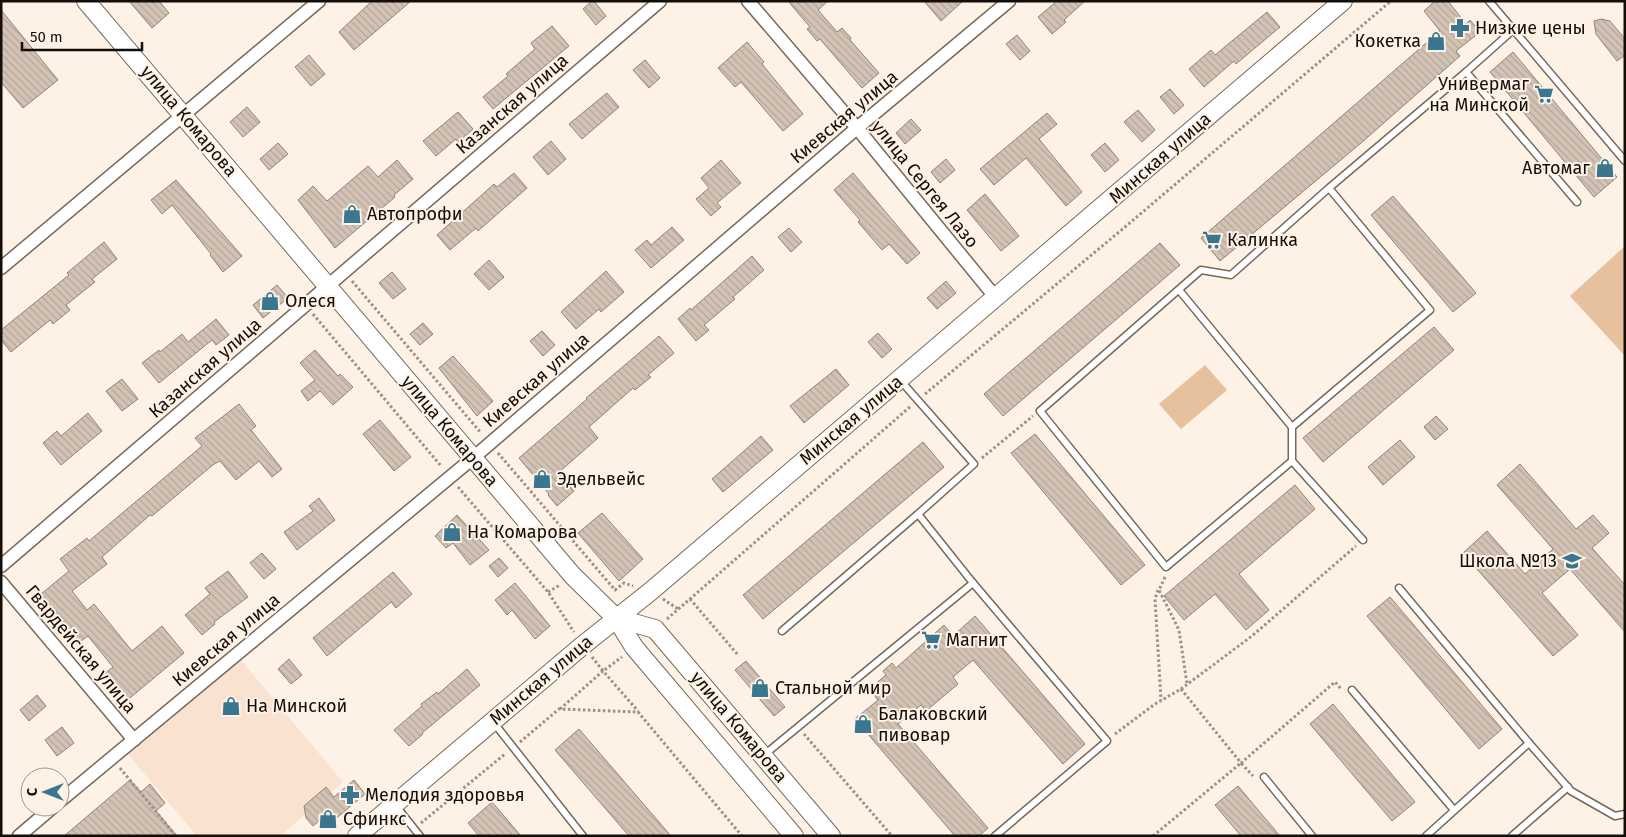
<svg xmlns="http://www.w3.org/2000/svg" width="1626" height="837" font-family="'Fira Sans',sans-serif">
<defs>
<pattern id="building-back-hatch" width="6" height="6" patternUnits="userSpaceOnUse" patternTransform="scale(1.25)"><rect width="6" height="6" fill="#d3c3b5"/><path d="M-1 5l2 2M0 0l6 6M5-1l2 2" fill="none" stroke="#b4a69a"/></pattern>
</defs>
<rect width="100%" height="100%" fill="#fef1e5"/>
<path fill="#f9e2cf" d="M239,658L343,782L280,836H197L127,753Z"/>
<g fill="#e7c09e">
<path d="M1625,246V356L1570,296Z"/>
<path d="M1205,365L1227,390L1181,429L1159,404Z"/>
</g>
<g fill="url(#building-back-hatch)" stroke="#918376">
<path d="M129,1H159L169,13L152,28Z"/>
<path d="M372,1H411L354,50L339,32Z"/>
<path d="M592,1H594L606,16L596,25L583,9Z"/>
<path d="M788,1H828L818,10L837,32L842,28L851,38L850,40L879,73L862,88L820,39L817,41L807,29L810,27Z"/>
<path d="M924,1H963L941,21Z"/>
<path d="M1057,1H1085L1064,20L1066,22L1052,34L1038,17Z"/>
<path d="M1435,1H1448L1466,24L1470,20L1480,32L1456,51L1460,56L1361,143L1220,261L1201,238L1440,31L1424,11Z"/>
<path d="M1,10L58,80L23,108L1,82Z"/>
<path d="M1267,12L1280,27L1236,64L1234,61L1204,87L1189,69L1211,50L1215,55Z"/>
<path d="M1601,19L1610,21L1625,39V55L1617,61L1596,34L1594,21Z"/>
<path d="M552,26L569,46L493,109L483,97L508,76L506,74L535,49L531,43Z"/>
<path d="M1017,35L1030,51L1020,60L1006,44Z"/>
<path d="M747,42L764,62L762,64L803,114L783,131L741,82L735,87L718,68Z"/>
<path d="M1513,52L1617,177L1594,197L1490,72Z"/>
<path d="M309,55L325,74L311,86L295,67Z"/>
<path d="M645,60L660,78L649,88L633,70Z"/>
<path d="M1170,89L1184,105L1174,114L1160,97Z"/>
<path d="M607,93L619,107L582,139L569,124Z"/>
<path d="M247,107L260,122L243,137L230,122Z"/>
<path d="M1138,110L1155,130L1142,142L1124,122Z"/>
<path d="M458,112L473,129L458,142L456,139L436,156L423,141Z"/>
<path d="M1047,113L1057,124L1039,139L1082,192L1066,206L1026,158L994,185L980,169Z"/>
<path d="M911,119L921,130L905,144L896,133Z"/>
<path d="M551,141L566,159L548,175L533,157Z"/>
<path d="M278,143L288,154L269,170L260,159Z"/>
<path d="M1105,143L1119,160L1105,172L1091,155Z"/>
<path d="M946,159L955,170L940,183L931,172Z"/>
<path d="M397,160L413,179L394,195L395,197L335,248L298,200L313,186L327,201L368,166L378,177Z"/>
<path d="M721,160L741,183L717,203L721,207L711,216L696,199L709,188L701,178Z"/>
<path d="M514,173L527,188L478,231L476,228L450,250L437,235L494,184L497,187Z"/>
<path d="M853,173L920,253L907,264L889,244L882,250L858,222L860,220L834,190Z"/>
<path d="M176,180L242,256L223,272L210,255L211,254L172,205L162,214L151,200Z"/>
<path d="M985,194L1019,236L1001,251L967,210Z"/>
<path d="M1393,196L1476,293L1453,312L1371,215Z"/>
<path d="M672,227L684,240L651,268L635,250L647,240L651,245Z"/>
<path d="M789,228L802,242L791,252L778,237Z"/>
<path d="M104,242L117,259L92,279L95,282L66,305L70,310L53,324L50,320L11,352L1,340V330L69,275L67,273Z"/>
<path d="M1160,243L1180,265L1003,416L984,394Z"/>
<path d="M752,256L764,270L733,297L735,299L704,325L709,330L696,341L678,319L690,308L691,310Z"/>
<path d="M489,260L504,277L489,290L474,274Z"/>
<path d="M606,271L624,292L601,312L599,309L576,329L561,312Z"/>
<path d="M392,272L406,289L393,299L379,283Z"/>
<path d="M946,281L956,293L937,309L927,298Z"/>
<path d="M277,285L288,298L263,318L253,305Z"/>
<path d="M216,319L229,335L216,345L212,340L159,383L142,363L159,350L160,352L182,334L188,342Z"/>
<path d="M423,323L433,334L420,345L410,334Z"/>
<path d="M1434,327L1454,350L1323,462L1303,438Z"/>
<path d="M542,331L555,345L543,356L530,341Z"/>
<path d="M878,333L892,349L882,358L868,342Z"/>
<path d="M659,336L674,353L648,375L651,377L635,390L633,388L589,427L598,438L558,473L574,491L557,506L548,495L549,494L519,458L587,399L586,398Z"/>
<path d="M315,350L338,376L340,374L353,387L333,405L320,391L308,401L301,391L315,380L300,363Z"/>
<path d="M453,356L493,401L477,416L439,368Z"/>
<path d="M836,369L849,385L804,423L790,406Z"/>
<path d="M122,379L138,399L122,411L106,391Z"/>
<path d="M239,404L256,426L251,430L282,469L272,477L259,461L236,480L220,461L214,464L152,516L150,515L102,557L107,564L72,591L87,610L94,604L132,651L162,626L184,653L125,702L103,675L113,667L88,636L78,643L66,627L67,626L41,594L69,571L60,559L87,538L89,541L202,446L195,438Z"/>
<path d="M88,413L102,431L61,465L43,443L57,431L61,436Z"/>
<path d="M1436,416L1448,429L1435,440L1424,427Z"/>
<path d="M380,420L411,457L394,471L363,434Z"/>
<path d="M1035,434L1145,565L1121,585L1011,453Z"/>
<path d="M761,436L773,450L723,492L712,479Z"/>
<path d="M1400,440L1415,457L1383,485L1368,467Z"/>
<path d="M923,442L944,467L763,619L743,595Z"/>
<path d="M1520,464L1576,529L1593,515L1609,533L1592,548L1625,585V632L1570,569L1542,593L1578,635L1553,656L1463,553L1487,531L1525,574L1553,549L1497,485Z"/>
<path d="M1295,485L1315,509L1239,574L1269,610L1246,630L1215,594L1184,620L1164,596Z"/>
<path d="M319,498L335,520L297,550L284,532L313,511L309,506Z"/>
<path d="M602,513L643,559L619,581L578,533Z"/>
<path d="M457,515L489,550L470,565L453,543L446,548L435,536Z"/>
<path d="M262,553L276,569L264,579L250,563Z"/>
<path d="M499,558L508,568L498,577L489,566Z"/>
<path d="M228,571L248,597L214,622L215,624L202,635L185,615L210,594L205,588Z"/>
<path d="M393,572L412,594L396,608L391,602L327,656L313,638Z"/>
<path d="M515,583L550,626L535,639L512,610L507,615L495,600Z"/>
<path d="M1390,597L1502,729L1479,749L1367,616Z"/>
<path d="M975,616L1085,744L1063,764L973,660L953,677L958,684L926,711L921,705L898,724L988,828L979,836H955L855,719L878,700L869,689L886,675L883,671L892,663L896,668L944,625L953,636Z"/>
<path d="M289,659L302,675L291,684L278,669Z"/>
<path d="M746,661L785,707L774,716L735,670Z"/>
<path d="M467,669L480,685L422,733L423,734L409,746L394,730L422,706L421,704L437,692L438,694Z"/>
<path d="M37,695L46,706L29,721L20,710Z"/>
<path d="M1333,704L1415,802L1392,821L1310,724Z"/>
<path d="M62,727L74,743L57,756L45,740Z"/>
<path d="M579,729L671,836H629L555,750Z"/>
<path d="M130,780L141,792L150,784L165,803L156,811L177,836H64Z"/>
<path d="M354,780L365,794L326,827L320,820L313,826L306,818L304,806L326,787L334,797Z"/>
<path d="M1238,786L1280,836H1241L1215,805Z"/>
<path d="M492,802L521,836H479L468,823Z"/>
</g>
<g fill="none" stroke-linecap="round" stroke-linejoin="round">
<g stroke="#76695c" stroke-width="9">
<g id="lane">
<path d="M1489,1L1625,161"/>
<path d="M1513,30L1466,72L1577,202"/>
<path d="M1329,188L1430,310L1292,427V461L1166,567L1040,411L1201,270L1231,275L1329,188L1466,72"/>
<path d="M1179,290L1292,427"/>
<path d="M900,380L974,464L918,514L973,583L1107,741L995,836"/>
<path d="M1292,461L1363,540"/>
<path d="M1399,588L1529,743"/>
<path d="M782,631L918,514"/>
<path d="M1352,690L1454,810"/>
<path d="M494,723L583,836"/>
<path d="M764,755L973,583"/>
<path d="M1264,777L1312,836"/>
<path d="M396,806L420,836"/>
<path d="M1426,836L1529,743L1571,791L1615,816L1625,814"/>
<path d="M1512,836L1568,787"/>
</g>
</g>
<g stroke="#76695c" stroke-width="15">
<g id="street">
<path d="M748,1L857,128L996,298"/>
<path d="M1,268L319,1"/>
<path d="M1,566L660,1"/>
<path d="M1,582L134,740"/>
<path d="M60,801L473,458L857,128L1009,1"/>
<path d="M19,836L53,807"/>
</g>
</g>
<g stroke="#76695c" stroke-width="20">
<g id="secondary">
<path d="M86,1L573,576L616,618L655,629L831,836"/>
<path d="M616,618L634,647L794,836"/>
<path d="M357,836L582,646L651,591L1343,1"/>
</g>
</g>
<g stroke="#9b9189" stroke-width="3" stroke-dasharray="2.5 2.5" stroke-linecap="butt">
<path d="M352,281L481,433"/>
<path d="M313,314L441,466"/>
<path d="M925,394L1125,227L1391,1"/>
<path d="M498,453L615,590L624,583L633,586"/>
<path d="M982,458L1033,416"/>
<path d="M458,487L548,592L574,632"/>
<path d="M1165,577L1159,590L1179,630L1187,684"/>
<path d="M1158,590L1155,599L1161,700"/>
<path d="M548,592L560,585"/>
<path d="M663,599L678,609"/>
<path d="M690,599L738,655"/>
<path d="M667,619L911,406"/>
<path d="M592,657L603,671L622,657"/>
<path d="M1181,689L1241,763L1335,682L1342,690"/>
<path d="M560,709L603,671L638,711"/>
<path d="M804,734L892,836"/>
<path d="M1115,734L1155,704L1181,689L1252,636L1356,546"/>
<path d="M520,742L559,709L638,712L742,836"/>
<path d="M120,768L176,836"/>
<path d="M421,823L505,754"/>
<path d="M1153,836L1241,763L1253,776"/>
</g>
<use href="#lane" stroke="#fff" stroke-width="6"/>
<use href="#street" stroke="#fff" stroke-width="12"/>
<use href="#secondary" stroke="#fff" stroke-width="18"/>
</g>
<defs>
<g id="pharmacy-bare" transform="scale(1.5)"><path d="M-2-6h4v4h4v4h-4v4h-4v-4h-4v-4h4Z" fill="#3a778e" stroke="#fef1e5" stroke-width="2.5" paint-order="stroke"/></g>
<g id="shop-bare" transform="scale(1.5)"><path d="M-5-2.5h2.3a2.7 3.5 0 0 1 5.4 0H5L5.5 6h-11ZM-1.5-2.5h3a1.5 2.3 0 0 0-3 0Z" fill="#3a778e" stroke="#fef1e5" stroke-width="2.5" paint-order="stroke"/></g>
<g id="supermarket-bare" transform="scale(1.5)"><path d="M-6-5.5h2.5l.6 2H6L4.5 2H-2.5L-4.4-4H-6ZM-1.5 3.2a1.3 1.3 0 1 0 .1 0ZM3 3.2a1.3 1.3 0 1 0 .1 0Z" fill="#3a778e" stroke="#fef1e5" stroke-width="2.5" paint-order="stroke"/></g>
<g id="school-bare" transform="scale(1.5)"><path d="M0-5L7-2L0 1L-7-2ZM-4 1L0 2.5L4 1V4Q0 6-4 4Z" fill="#3a778e" stroke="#fef1e5" stroke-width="2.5" paint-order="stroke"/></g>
</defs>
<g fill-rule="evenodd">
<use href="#pharmacy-bare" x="1460" y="28"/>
<use href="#shop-bare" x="1436" y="41"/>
<use href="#supermarket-bare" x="1544" y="94"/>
<use href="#shop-bare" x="1605" y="168"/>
<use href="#shop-bare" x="352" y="214"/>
<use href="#supermarket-bare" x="1212" y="240"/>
<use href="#shop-bare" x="270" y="301"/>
<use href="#shop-bare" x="542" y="479"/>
<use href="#shop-bare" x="452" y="532"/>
<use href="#school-bare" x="1572" y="561"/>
<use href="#supermarket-bare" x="931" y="640"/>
<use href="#shop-bare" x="760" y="688"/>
<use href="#shop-bare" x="231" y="706"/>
<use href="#shop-bare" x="863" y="724"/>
<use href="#pharmacy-bare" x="350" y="795"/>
<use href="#shop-bare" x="328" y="819"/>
</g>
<g text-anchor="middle" stroke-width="4" stroke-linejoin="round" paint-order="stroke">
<g font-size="18" fill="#140e0a" stroke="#fef1e5" text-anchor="start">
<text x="1475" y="34">Низкие цены</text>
<text x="1421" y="47" text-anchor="end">Кокетка</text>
<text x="1529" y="90" text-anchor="end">Универмаг<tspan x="1529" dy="21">на Минской</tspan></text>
<text x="1590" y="174" text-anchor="end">Автомаг</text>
<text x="367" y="220">Автопрофи</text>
<text x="1227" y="246">Калинка</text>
<text x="285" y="307">Олеся</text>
<text x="557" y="485">Эдельвейс</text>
<text x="467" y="538">На Комарова</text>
<text x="1557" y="567" text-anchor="end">Школа №13</text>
<text x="946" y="646">Магнит</text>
<text x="775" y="694">Стальной мир</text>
<text x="246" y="712">На Минской</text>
<text x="878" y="720">Балаковский<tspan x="878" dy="21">пивовар</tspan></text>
<text x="365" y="801">Мелодия здоровья</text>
<text x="343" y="825">Сфинкс</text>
</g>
<g font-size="18" fill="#140e0a" stroke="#fef1e5">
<text transform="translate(512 104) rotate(-41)" y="6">Казанская улица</text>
<text transform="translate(844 117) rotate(-40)" y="6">Киевская улица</text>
<text transform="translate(189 121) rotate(50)" y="6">улица Комарова</text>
<text transform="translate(1160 158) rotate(-41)" y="6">Минская улица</text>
<text transform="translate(925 184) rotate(51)" y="6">улица Сергея Лазо</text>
<text transform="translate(205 368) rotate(-41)" y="6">Казанская улица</text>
<text transform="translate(536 380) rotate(-41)" y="6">Киевская улица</text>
<text transform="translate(851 420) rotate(-40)" y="6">Минская улица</text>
<text transform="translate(450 431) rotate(50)" y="6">улица Комарова</text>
<text transform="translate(226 640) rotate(-40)" y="6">Киевская улица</text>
<text transform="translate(81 649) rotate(50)" y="6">Гвардейская улица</text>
<text transform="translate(541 680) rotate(-40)" y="6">Минская улица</text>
<text transform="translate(739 727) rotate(50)" y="6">улица Комарова</text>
</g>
</g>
<rect width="1626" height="837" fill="none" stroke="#140e0a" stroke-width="5"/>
<g transform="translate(45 792) rotate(270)"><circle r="24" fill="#fef1e5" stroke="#a0968d"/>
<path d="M0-4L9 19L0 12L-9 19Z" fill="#3a778e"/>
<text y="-8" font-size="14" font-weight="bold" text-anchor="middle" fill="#140e0a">С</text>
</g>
<path d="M22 42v8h120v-8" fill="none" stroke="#140e0a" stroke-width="2.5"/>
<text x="30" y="42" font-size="15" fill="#140e0a" stroke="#fef1e5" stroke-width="4" paint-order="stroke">50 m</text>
</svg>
